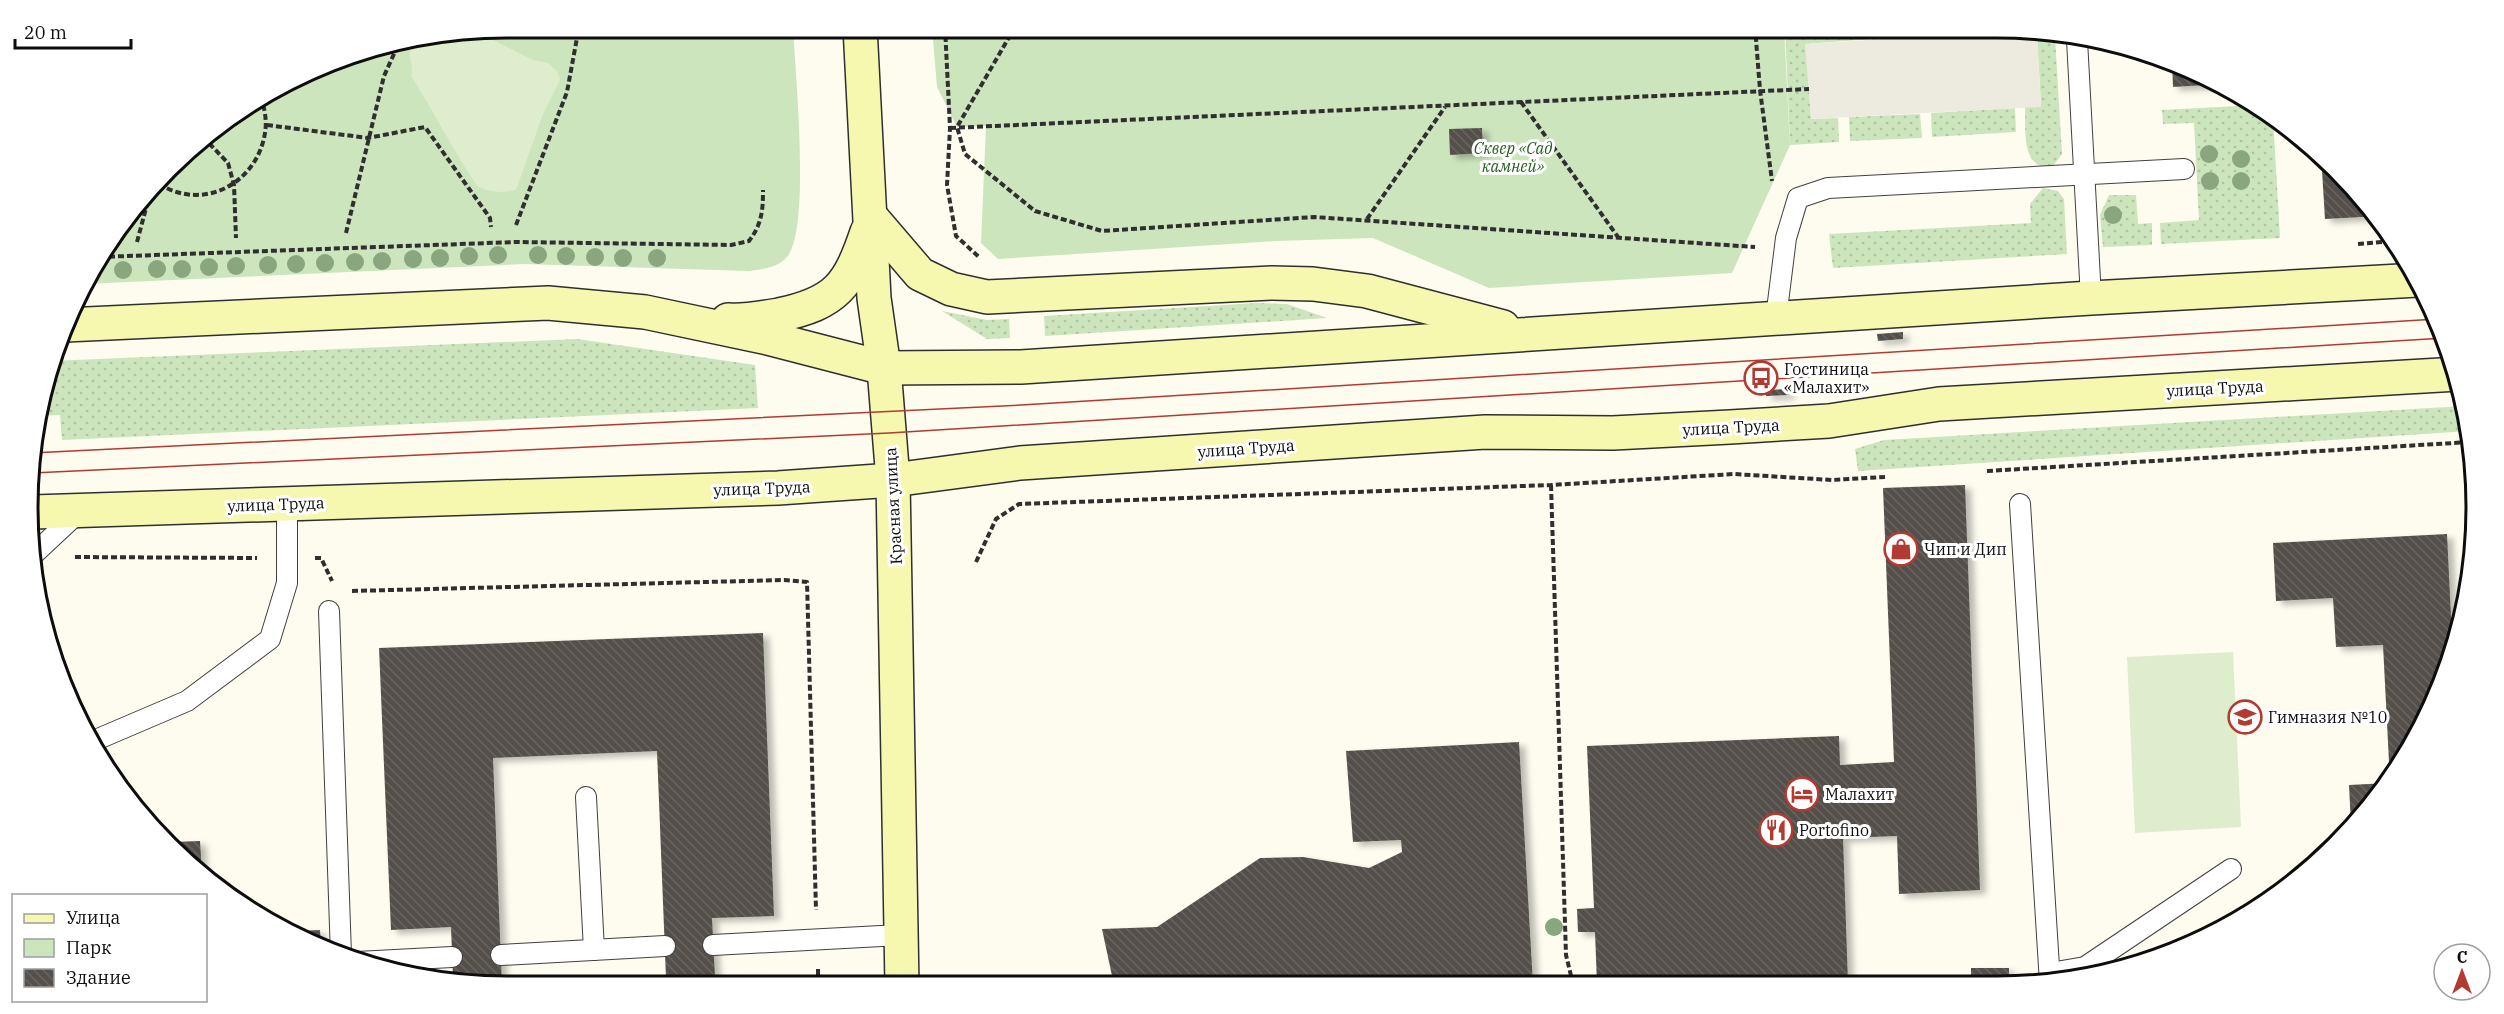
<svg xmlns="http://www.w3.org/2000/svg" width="2504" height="1014" font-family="'IBM Plex Serif',serif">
<defs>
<pattern id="grass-dots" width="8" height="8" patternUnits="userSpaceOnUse" patternTransform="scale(1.5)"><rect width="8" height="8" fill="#cce5bc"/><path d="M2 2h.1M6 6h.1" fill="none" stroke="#aec3a0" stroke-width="1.8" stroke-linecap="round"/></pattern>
<pattern id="building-back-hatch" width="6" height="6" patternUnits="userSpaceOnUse" patternTransform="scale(1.5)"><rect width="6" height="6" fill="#55504b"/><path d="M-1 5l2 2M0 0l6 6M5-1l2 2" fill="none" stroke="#686460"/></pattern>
<filter id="shadow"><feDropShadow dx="6" dy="4" stdDeviation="3" flood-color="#0004"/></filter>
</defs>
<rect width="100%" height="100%" fill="#fefcef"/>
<g fill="url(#grass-dots)">
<path d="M1785,27H1870L1871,39L1806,44L1811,119L1838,118L1839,142L1790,145Z"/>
<path d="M1880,27H1898V38L1881,39Z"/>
<path d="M2037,34L2055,37L2062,154L2053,166C2020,172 2026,129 2025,107L2041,106Z"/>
<path d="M2257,105L2273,117L2280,238L2161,244L2160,223L2199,220L2194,123L2163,124L2162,110Z"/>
<path d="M2015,108L2016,132L1932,137L1931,113Z"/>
<path d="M1920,114L1922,138L1850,141L1849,117Z"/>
<path d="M2043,188L2058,191L2064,199L2067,254L1833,268L1829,234L2031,223L2030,204Z"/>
<path d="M2109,195H2136L2138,224L2152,223V245L2103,247L2100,215Z"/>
<path d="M1257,303L1287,304L1327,318L1045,336L1044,316Z"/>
<path d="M942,311L987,320L1009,319L1010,338L987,339Z"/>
<path d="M577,339L755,365L758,408L62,440L60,415L38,416L50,361Z"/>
<path d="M2464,406L2469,431L1858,471L1855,449L1884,440Z"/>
</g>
<g fill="#cce5bc">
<path d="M507,27H793C795,69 811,229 787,257C777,268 763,269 749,271L525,264L84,284L91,267L191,146L267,91L352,53Z"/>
<path d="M932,27H1784L1790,145L1732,273L1489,288L1373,238L1277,241L998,259L981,243L986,126L957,127L937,87Z"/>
</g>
<g fill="#deedcc">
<path d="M477,32L533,60L548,63L557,71L560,80L543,114L516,190C503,193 490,193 477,186C453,150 434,112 411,76C415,61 403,56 416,42Z"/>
<path d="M2233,652L2241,827L2135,833L2127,657Z"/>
</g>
<path fill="#edebdf" d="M1898,27H1997L2037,34L2041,107L1811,119L1805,44L1898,38Z"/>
<g fill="url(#building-back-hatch)" filter="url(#shadow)">
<path d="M2172,62L2221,84L2173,87Z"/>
<path d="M1482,128L1483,153L1450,155L1449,129Z"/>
<path d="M2321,154L2378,215L2379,216L2325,219Z"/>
<path d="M1903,332V339L1878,341L1877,334Z"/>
<path d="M1788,389L1789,395L1766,396V390Z"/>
<path d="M1965,485L1980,890L1899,894L1897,836L1843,838L1848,983L1597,984L1595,932H1578L1577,909L1594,908L1587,746L1839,736L1840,765L1894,762L1883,488Z"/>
<path d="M2447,534L2453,657L2396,773L2390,781L2383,645L2336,647L2333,598L2276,601L2273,543Z"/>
<path d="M763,633L774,916L712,918L715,977L758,975L759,978L794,977V986L512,987V985L666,978L657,751L493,758L502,986L453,978L451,927L391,930L379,648Z"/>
<path d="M1519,742L1533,984L1114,985L1102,929L1157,927L1260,858L1303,857L1369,868L1402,852L1401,840L1353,842L1346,751Z"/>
<path d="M2388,783L2351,825L2349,785Z"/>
<path d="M200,841L202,874L172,842Z"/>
<path d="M320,930L321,944L297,931Z"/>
<rect x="1971" y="968" width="38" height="15"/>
</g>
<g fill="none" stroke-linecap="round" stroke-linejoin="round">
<g stroke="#404040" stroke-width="22">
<g id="lane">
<path d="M2077,40L2091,298"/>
<path d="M1776,318L1786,238L1798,198L1828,188L2184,169"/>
<path d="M2020,504L2050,983"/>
<path d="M35,553L81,510"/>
<path d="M329,611L341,955"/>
<path d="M91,742L187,701L270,639L287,583V503"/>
<path d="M586,797L594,950"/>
<path d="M713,945L900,935"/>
<path d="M501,955L665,946"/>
<path d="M357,962L452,957"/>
<path d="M2050,973L2085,967L2231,869"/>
</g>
</g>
<g stroke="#2f2f2f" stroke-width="36">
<g id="secondary">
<path d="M860,27L874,298L884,368L893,480L902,986"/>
<path d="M872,218L920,274L951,289L987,297L1272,283L1313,284L1367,291L1503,327"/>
<path d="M728,320C746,321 762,318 779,315C837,303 849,285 867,232"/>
<path d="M65,325L548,303L645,312L768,338L884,368L1021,367L2091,298L2418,280"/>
<path d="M33,512L778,488L893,480L1020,463L1485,432L1613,433L1730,427L1829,421L1939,404L2458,374"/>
</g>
</g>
<g stroke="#2f2f2f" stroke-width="4" stroke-dasharray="6 3" stroke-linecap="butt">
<path d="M945,27L950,128L947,185L956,236L979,257"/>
<path d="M1015,27L957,127L965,154L1035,211L1102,231L1314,217L1755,247"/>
<path d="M1755,27L1760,90L1772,181"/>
<path d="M1874,27L1875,39"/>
<path d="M1521,102L1618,237"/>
<path d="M267,125L368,138L425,127L490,218L491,227"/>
<path d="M950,128L1809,89"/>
<path d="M203,137L228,163L234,185L236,238"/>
<path d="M159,184C204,212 257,183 265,133C267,122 265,107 260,97"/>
<path d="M1367,219L1445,107"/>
<path d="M516,225L567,92L579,27"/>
<path d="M346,233L384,76L398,45"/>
<path d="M137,242L149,197"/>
<path d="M2358,244L2394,241"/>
<path d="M100,257L517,242L731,245L749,241C762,224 763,210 763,190"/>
<path d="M1987,471L2470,442"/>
<path d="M1551,485L1566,955L1573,984"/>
<path d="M75,557L257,558"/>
<path d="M315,558H321L332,581"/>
<path d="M976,562L996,519L1019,504L1551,485L1734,474L1832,480L1885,477"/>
<path d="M352,591L784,580L807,582L816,910"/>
<path d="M818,969V986"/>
</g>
<use href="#lane" stroke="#fff" stroke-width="20"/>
<use href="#secondary" stroke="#f7f8b0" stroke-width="33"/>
<g stroke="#b13a31" stroke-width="1.5">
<path d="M31,453L1021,405L2437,319"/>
<path d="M32,473L889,433L2444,338"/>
</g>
</g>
<g fill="#89a67f">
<circle cx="2209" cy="154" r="9"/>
<circle cx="2241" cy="159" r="9"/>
<circle cx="2210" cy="181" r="9"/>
<circle cx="2241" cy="181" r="9"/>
<circle cx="2113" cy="215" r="9"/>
<circle cx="498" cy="255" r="9"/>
<circle cx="538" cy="255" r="9"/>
<circle cx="469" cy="256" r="9"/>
<circle cx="566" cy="256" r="9"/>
<circle cx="595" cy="257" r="9"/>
<circle cx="440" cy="258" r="9"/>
<circle cx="623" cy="258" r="9"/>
<circle cx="657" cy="258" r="9"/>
<circle cx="413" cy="259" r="9"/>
<circle cx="382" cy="261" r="9"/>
<circle cx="355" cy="262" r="9"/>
<circle cx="325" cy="263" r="9"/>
<circle cx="296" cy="264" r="9"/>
<circle cx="268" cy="265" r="9"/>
<circle cx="236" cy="266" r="9"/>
<circle cx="209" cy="267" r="9"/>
<circle cx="157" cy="269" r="9"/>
<circle cx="182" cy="269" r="9"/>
<circle cx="123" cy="270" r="9"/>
<circle cx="1554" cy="927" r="9"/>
</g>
<defs>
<g id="bus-ring" transform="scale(1.725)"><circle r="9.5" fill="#fff" stroke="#b13a31" stroke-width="1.5"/><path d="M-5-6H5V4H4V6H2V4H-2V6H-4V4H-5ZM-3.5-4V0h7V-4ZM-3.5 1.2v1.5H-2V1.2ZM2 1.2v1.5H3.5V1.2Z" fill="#b13a31"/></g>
<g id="shop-ring" transform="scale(1.725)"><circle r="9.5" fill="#fff" stroke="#b13a31" stroke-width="1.5"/><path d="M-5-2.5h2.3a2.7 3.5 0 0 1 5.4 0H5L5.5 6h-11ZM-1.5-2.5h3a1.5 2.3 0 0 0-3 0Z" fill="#b13a31"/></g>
<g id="school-ring" transform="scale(1.725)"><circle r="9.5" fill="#fff" stroke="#b13a31" stroke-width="1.5"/><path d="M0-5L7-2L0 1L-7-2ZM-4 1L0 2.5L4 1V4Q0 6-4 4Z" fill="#b13a31"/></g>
<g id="hotel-ring" transform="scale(1.725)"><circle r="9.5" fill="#fff" stroke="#b13a31" stroke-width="1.5"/><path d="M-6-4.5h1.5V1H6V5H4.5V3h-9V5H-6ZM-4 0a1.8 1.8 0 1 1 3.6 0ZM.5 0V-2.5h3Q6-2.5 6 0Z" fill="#b13a31"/></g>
<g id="restaurant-ring" transform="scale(1.725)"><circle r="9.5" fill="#fff" stroke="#b13a31" stroke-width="1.5"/><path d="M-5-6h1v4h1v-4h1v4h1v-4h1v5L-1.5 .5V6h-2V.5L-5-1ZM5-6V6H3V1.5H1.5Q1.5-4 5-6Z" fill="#b13a31"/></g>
</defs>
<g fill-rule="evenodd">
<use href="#bus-ring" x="1761" y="378"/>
<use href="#shop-ring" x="1901" y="549"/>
<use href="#school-ring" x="2245" y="717"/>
<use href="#hotel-ring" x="1802" y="794"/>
<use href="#restaurant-ring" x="1776" y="830"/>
</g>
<g text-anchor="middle" stroke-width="6" stroke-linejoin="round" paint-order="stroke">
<g font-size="16" font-style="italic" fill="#295f23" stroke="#fff">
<text x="1513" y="154">Сквер «Сад<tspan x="1513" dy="18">камней»</tspan></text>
</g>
<g font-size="16" fill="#0d0d0d" stroke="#fff" text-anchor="start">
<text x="1784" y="375">Гостиница<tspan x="1784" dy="18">«Малахит»</tspan></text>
<text x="1924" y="555">Чип и Дип</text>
<text x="2268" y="723">Гимназия №10</text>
<text x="1825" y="800">Малахит</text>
<text x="1799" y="836">Portofino</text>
</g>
<g font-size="16" fill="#0d0d0d" stroke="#fff">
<text transform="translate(2215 388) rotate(-3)" y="6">улица Труда</text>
<text transform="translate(1731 427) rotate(-3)" y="6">улица Труда</text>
<text transform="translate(1246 448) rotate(-4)" y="6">улица Труда</text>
<text transform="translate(762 488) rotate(-2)" y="6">улица Труда</text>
<text transform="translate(276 504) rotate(-2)" y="6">улица Труда</text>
<text transform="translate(893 506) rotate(-93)" y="6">Красная улица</text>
</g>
</g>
<path d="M0 0H2504V1014H0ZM507 38H1997A469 469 0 0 1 2466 507V507A469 469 0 0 1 1997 976H507A469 469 0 0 1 38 507V507A469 469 0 0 1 507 38Z" fill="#fff" fill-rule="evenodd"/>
<path fill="none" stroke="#0d0d0d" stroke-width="3" d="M507 38H1997A469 469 0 0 1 2466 507V507A469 469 0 0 1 1997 976H507A469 469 0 0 1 38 507V507A469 469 0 0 1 507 38Z"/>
<rect x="12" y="894" width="195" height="108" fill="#ffffff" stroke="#9e9e9e" stroke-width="1.5"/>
<rect x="24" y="914" width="30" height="9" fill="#f7f8b0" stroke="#9e9e9e" stroke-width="1.5"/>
<text x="66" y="924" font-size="18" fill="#0d0d0d">Улица</text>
<rect x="24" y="939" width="30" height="18" fill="#cce5bc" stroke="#9e9e9e" stroke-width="1.5"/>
<text x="66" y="954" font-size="18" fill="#0d0d0d">Парк</text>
<rect x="24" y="969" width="30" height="18" fill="url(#building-back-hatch)" stroke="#9e9e9e" stroke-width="1.5"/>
<text x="66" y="984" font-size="18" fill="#0d0d0d">Здание</text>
<g transform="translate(2462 972)"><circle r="28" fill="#ffffff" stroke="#9e9e9e" stroke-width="1.5"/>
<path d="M0-4.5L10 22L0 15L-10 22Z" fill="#b13a31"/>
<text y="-9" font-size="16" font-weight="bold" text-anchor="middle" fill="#0d0d0d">С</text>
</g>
<path d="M15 39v9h116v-9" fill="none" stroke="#0d0d0d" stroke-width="3"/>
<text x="24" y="39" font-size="18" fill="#0d0d0d" stroke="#ffffff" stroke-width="4.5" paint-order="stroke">20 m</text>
</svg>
